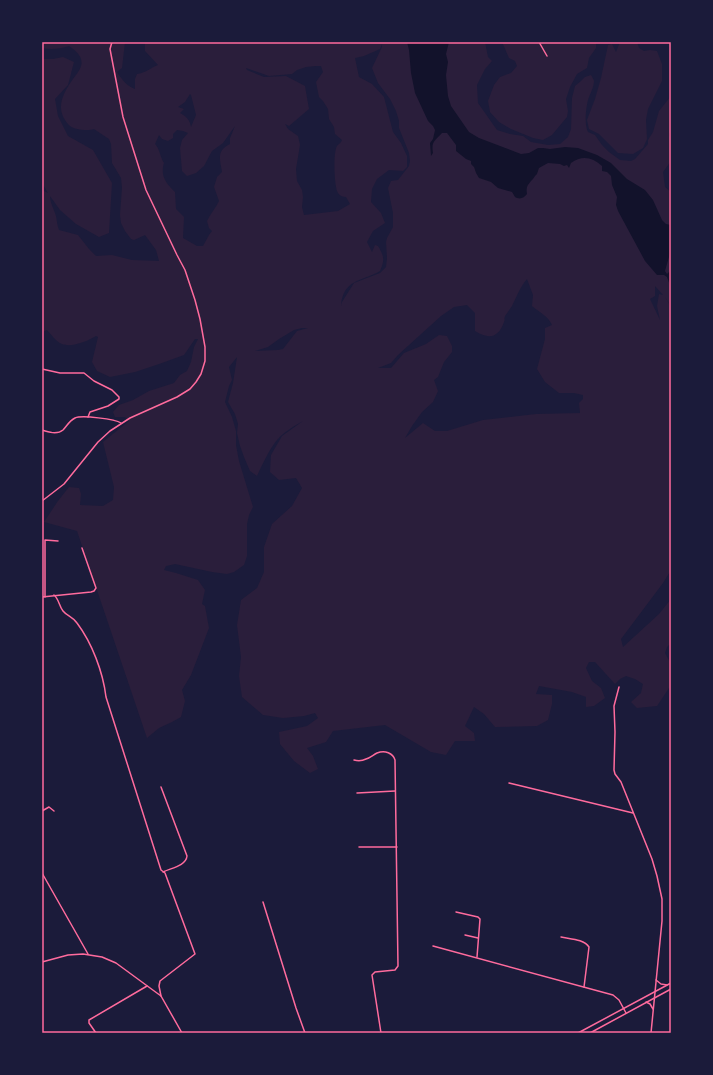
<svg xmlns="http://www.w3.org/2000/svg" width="713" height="1075" font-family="'Work Sans',sans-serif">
<rect width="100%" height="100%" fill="#1b1b3a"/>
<g fill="#2a1e3b" fill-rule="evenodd">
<path d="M42,42H125L122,68L117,72C122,80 127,86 135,89V79L137,74C146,73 150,68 158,65L145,51V42H485L488,57L492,61L485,69L477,85L478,103L497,130L510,134L523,136L531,142L548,145L560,144L568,137L571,129L572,98L575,86L581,81L585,77L591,75C592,77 593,78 594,81C594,87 590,94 588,100C586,108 584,124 588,132L595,135L602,145L609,152L620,160L631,161L635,159L648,144V140L653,132L659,111L671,96V133H669V136L671,138V161L663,172L665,187L671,192V306L665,297L671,307V570L663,583L621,639L623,647L659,614L671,599V643L667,647L665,653L671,664V685L657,706L637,708L631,702L641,693L643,684L635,679L626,676L620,679L615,684L595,662H589L586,668L592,681L601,688L605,698L594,706L586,707V697L572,692L539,686L536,694L552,695V704L548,720L537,726L495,727L484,714L474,707L465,726L474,733L475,741H455L446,755L431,752L385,725L333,731L326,742L307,748L313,756L318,769L310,773L294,761L280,744L279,732L307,726L318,718L315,713L304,716L283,718L263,715L242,697L239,676L241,657L237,625L241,600L257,588L264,572V547L272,524L292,506L302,488L296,478L279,480L270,472L271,455L282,436L303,421C294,426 284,432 277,440C270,448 261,467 257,476L250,471L244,457L240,446L237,433L238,424L235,414L228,402L233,383L237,357L229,367L232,380L229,386L225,402L232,417L236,431V445L239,461L253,507L249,515L247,524V556L244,565L234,572L227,574L212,572L175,564L166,566L164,570L176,573L198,580L205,590L202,604L205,606L209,628L191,675L182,690L185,701L181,717L172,722L159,728L147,738L77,531L44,522L58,501L69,487L79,488L81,494L80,505L103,506L113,500L114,487L103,442L129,421L125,417H115L113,412L119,405L133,400L149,391L174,383L180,375L187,371L191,362L194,347L198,339H195L184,355L162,363L135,372L110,377L97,371L92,362L98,337L96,336C88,341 71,348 62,344C55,341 52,335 47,330L42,332V190L48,193L42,183V59H53L63,57L74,62L68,85L55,99L58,116L68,136L93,150L112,183L109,233L99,237L76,224L60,210L50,196C50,203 54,209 56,216C57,221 57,225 59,230L78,235L89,249L96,256L112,255L132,260L159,261L156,250L145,235L134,240L131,239L125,231L121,223L120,215L122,188L121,178L112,163L111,144L109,139L94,129C89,131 75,130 70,126C54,110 62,95 73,79C76,75 80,70 81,66C84,57 75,50 69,46C60,49 51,50 42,48ZM382,44V47L372,68L378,83L390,99L396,111L399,121V128L409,153L410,161L409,166L398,180L391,181L388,188L393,213V227L387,238L386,242L387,258L386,267L380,273L354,283L342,302L341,306C343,279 361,282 380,271C385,260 384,256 378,246L375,245L372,252L367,242L373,231L385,223L381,213L371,202L372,189L377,179L389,170L403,171L407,167V156L401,143L393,132L384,97L372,84L359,77L355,58L364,56L380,49ZM316,66H321L323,72L316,82L319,97L323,101L328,109L329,119L334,127L335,134L342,140L341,142C340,143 338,145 337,146C333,152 334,187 338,193C340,196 343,197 346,197L350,204L338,211L304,215L302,207L303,197L302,190L297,181L296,169L300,145L298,136L288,129L285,124L289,126L309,109L305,86L286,76L264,77L247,70L246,68L269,76L292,74L297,70L306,67ZM190,94L191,95L196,115L191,127C190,120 186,116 180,113L184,109L178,107L185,102ZM235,126L230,138V144C216,151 220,159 222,172L217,177L214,187L219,201C216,208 210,214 207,221L209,228L212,231L209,235L203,246H197L183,238L184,217L176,209L175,192C166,183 160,176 164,163C160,157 160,149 155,144L159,135L162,139L168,141L173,138V134L177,130L183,131L188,133L182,140L180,148L182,171L187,176L196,173L204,166L212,151L223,143ZM527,279L533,295L532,306C539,312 548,316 552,325L545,328V339L537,369L545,382L559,393H574L583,395V399L579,403L580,413L536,414L483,420L447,431H435L423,423L405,438L412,426L422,412L433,402L438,391L434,380L438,377L444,362L452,352V346L447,336L439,335L426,344L404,353L391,368H378L391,363L398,355L441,316L454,307L467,305L475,313V331C488,339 498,339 504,322C505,320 504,318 505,316C507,313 510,309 512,306C517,296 520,287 527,279ZM655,286L663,295L659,294L657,306L660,320L650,299L655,296ZM302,328H308L297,331L283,349L278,350L255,351L268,347L279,339L294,330Z"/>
<path d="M502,42H596V48L589,58L587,68L577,74L570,87L566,99L568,111L567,117L552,135L543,140L533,138L511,129L499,122L490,112L488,101L494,85L500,77L511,73L517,66L515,61L509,58Z"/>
<path d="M620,42H637L639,48L644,51L650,50L657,51L662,64V81L648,109L646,120L647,139L643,148L633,154L618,153L599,134L589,129L587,120L595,99L601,78L608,45L612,44L616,52Z"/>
</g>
<path fill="#12122b" d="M407,42H449L446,54L448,62L446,75L448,96L451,106L469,132L479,138L521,154L529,153L538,148H543L550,149L565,147L578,148L597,155L611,163L627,179L645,190L653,200L662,220L666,224L671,225V250L665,271L667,274L669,272L671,267V285H670L667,277L664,275H657L645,261L618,211L616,205L617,197L612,185L611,176L607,172L602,171V166C592,157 582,155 571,163L569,168L567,165L564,166L560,164L548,163L539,168L537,174C534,176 534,179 531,181C527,186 526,187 527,194C524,198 520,200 515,197L512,192L498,188L491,182L479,178L476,173L474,167L471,164V161L466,159L456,151V145L447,133H442C435,141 431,141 433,153L431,156L430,143L433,139L435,130L433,126L428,121L415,93L411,73L409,50Z"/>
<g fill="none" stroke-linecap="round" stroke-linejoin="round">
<g stroke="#ff6b9d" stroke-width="1.5">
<path d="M539,42L547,56"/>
<path d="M42,369L60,373H84L94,381L112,390L119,397V399L108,406L90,412L88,417"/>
<path d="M42,430C48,432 57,435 63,430C67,426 69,421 75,418C82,415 115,419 121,423"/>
<path d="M42,501L64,484L98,442L110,431L130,418L177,397L190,389L196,382L201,374L205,361V347L200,319L195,300L185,270L177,255L146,190L123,117L110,49L112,42"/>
<path d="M54,595C59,599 59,606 63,611C67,616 73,617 77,623C92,643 103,672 106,697L161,870L165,873L195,954L160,981L159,986L161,996"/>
<path d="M42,597L91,592L94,591L96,588L82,548"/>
<path d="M45,597V540L58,541"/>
<path d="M619,687L614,706L615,732L614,770L615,774L621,782L652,859L657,876L662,899V921L651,1033"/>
<path d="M354,760C358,761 362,761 366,759C370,758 373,755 377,753C385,750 393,753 395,760L398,966L395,970L375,972L372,975L381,1033"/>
<path d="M509,783L633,813"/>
<path d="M161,787L187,856C186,866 171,868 163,872"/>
<path d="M357,793L395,791"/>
<path d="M42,811L49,807L54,811"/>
<path d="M359,847H397"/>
<path d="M42,873L88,954"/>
<path d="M263,902L296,1008L305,1033"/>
<path d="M456,912L478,917L480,919L477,957"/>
<path d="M465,935L478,938"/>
<path d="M561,937C570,939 584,939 589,947L584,987"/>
<path d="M433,946L613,995L619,1000L626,1013"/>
<path d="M42,962L68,955L83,954L102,957L116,963L161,996L182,1033"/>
<path d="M656,980L661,984L667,985"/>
<path d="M646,1002L650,1004L653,1009"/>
<path d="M96,1033L89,1023V1020L147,986"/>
<path d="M578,1033L671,983"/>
<path d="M590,1033L671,989"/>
</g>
</g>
<rect width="713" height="1075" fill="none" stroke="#1b1b3a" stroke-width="86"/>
<rect x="43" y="43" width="627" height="989" fill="none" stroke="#ff6b9d" stroke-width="1.5"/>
</svg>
